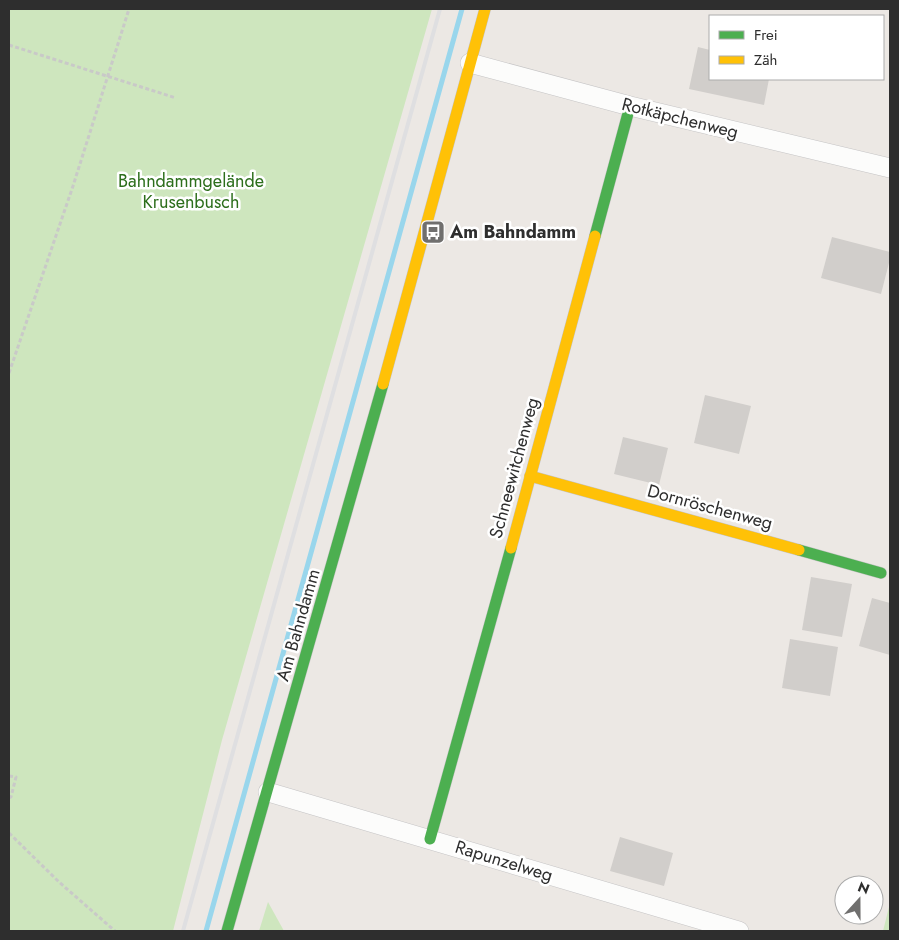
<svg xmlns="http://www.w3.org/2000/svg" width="899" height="940" font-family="Jost,sans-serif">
<rect width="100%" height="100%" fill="#ece8e4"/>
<g fill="#cee6be">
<path d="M9,9H432L222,740L173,931H9Z"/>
<path d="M268,902L284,931H259Z"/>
<path d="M890,903V931H883Z"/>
</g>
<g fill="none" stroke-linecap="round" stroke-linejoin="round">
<path stroke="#99d6ec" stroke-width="5" d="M206,931L462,9"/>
</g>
<g fill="#d1cecb">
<path d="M698,47L710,50V79H769L764,105L689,89Z"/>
<path d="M832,237L890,252V259L881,294L821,278Z"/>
<path d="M705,395L751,406L739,454L694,443Z"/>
<path d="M623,437L668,448L659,485L614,474Z"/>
<path d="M811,577L852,584L842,637L802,630Z"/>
<path d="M872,598L890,603V655L859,646Z"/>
<path d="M790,639L838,647L830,696L782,688Z"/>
<path d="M620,837L673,853L664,886L610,871Z"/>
</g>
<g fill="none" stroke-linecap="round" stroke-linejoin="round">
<g stroke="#c5c4c5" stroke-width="20">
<g id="street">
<path d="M470,63L630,106L890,168"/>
<path d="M268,792L739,931"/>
</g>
</g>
<g stroke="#c5c4c5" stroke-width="12">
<g id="fast">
<path d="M595,236L630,106"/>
<path d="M799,550L881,573"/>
<path d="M430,839L511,548"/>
<path d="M227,931L383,384"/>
</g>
</g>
<g stroke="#c5c4c5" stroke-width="12">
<g id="slow">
<path d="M383,384L485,9"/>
<path d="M530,476L799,550"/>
<path d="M511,548L595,236"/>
</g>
</g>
<g stroke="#c9c9c8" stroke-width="3" stroke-dasharray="4 2.5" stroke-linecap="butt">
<path d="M9,45L176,98"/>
<path d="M9,373L73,186L129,9"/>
<path d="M9,776L16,777L11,797L9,798"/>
<path d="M9,833L59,882L115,931"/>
</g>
<use href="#street" stroke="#fcfcfb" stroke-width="19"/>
<use href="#fast" stroke="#4caf50" stroke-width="11"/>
<use href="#slow" stroke="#ffc107" stroke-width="11"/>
<path stroke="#dfdfe1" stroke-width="4" d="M183,931L440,9"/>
</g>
<defs>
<g id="bus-square" transform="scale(1.25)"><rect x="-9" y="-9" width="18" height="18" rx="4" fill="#706f6e" stroke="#fff"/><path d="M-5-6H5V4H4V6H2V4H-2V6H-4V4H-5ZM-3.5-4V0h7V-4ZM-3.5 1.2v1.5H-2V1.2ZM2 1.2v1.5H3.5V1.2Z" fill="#fff"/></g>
</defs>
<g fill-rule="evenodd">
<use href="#bus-square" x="433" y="232"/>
</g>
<g text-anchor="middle" stroke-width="5" stroke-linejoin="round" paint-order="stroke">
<g font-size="18" fill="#2e2e2e" stroke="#fff">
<text transform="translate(680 118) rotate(14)" y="6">Rotkäpchenweg</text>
<text transform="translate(514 468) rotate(-75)" y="6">Schneewitchenweg</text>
<text transform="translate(710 507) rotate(15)" y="6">Dornröschenweg</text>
<text transform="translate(298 625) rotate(-74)" y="6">Am Bahndamm</text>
<text transform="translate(504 861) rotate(17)" y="6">Rapunzelweg</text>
</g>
<g font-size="18" fill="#2c6e1b" stroke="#fff">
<text x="191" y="187">Bahndammgelände<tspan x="191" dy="21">Krusenbusch</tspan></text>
</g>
<g font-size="18" font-weight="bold" fill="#2e2e2e" stroke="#fff" text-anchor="start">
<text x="450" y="238">Am Bahndamm</text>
</g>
</g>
<rect width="899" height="940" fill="none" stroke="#2e2e2e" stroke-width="20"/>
<rect x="709" y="15" width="175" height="65" fill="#ffffff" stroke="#ababab"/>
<rect x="719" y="31" width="25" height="8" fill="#4caf50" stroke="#ababab"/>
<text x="754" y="40" font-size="15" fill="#2e2e2e">Frei</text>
<rect x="719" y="56" width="25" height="8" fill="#ffc107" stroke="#ababab"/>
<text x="754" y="65" font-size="15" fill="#2e2e2e">Zäh</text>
<g transform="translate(859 900) rotate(21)"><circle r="24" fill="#ffffff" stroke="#ababab"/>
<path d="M0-4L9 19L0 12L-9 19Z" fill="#706f6e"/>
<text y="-8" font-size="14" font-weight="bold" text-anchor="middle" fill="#2e2e2e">N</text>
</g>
</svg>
